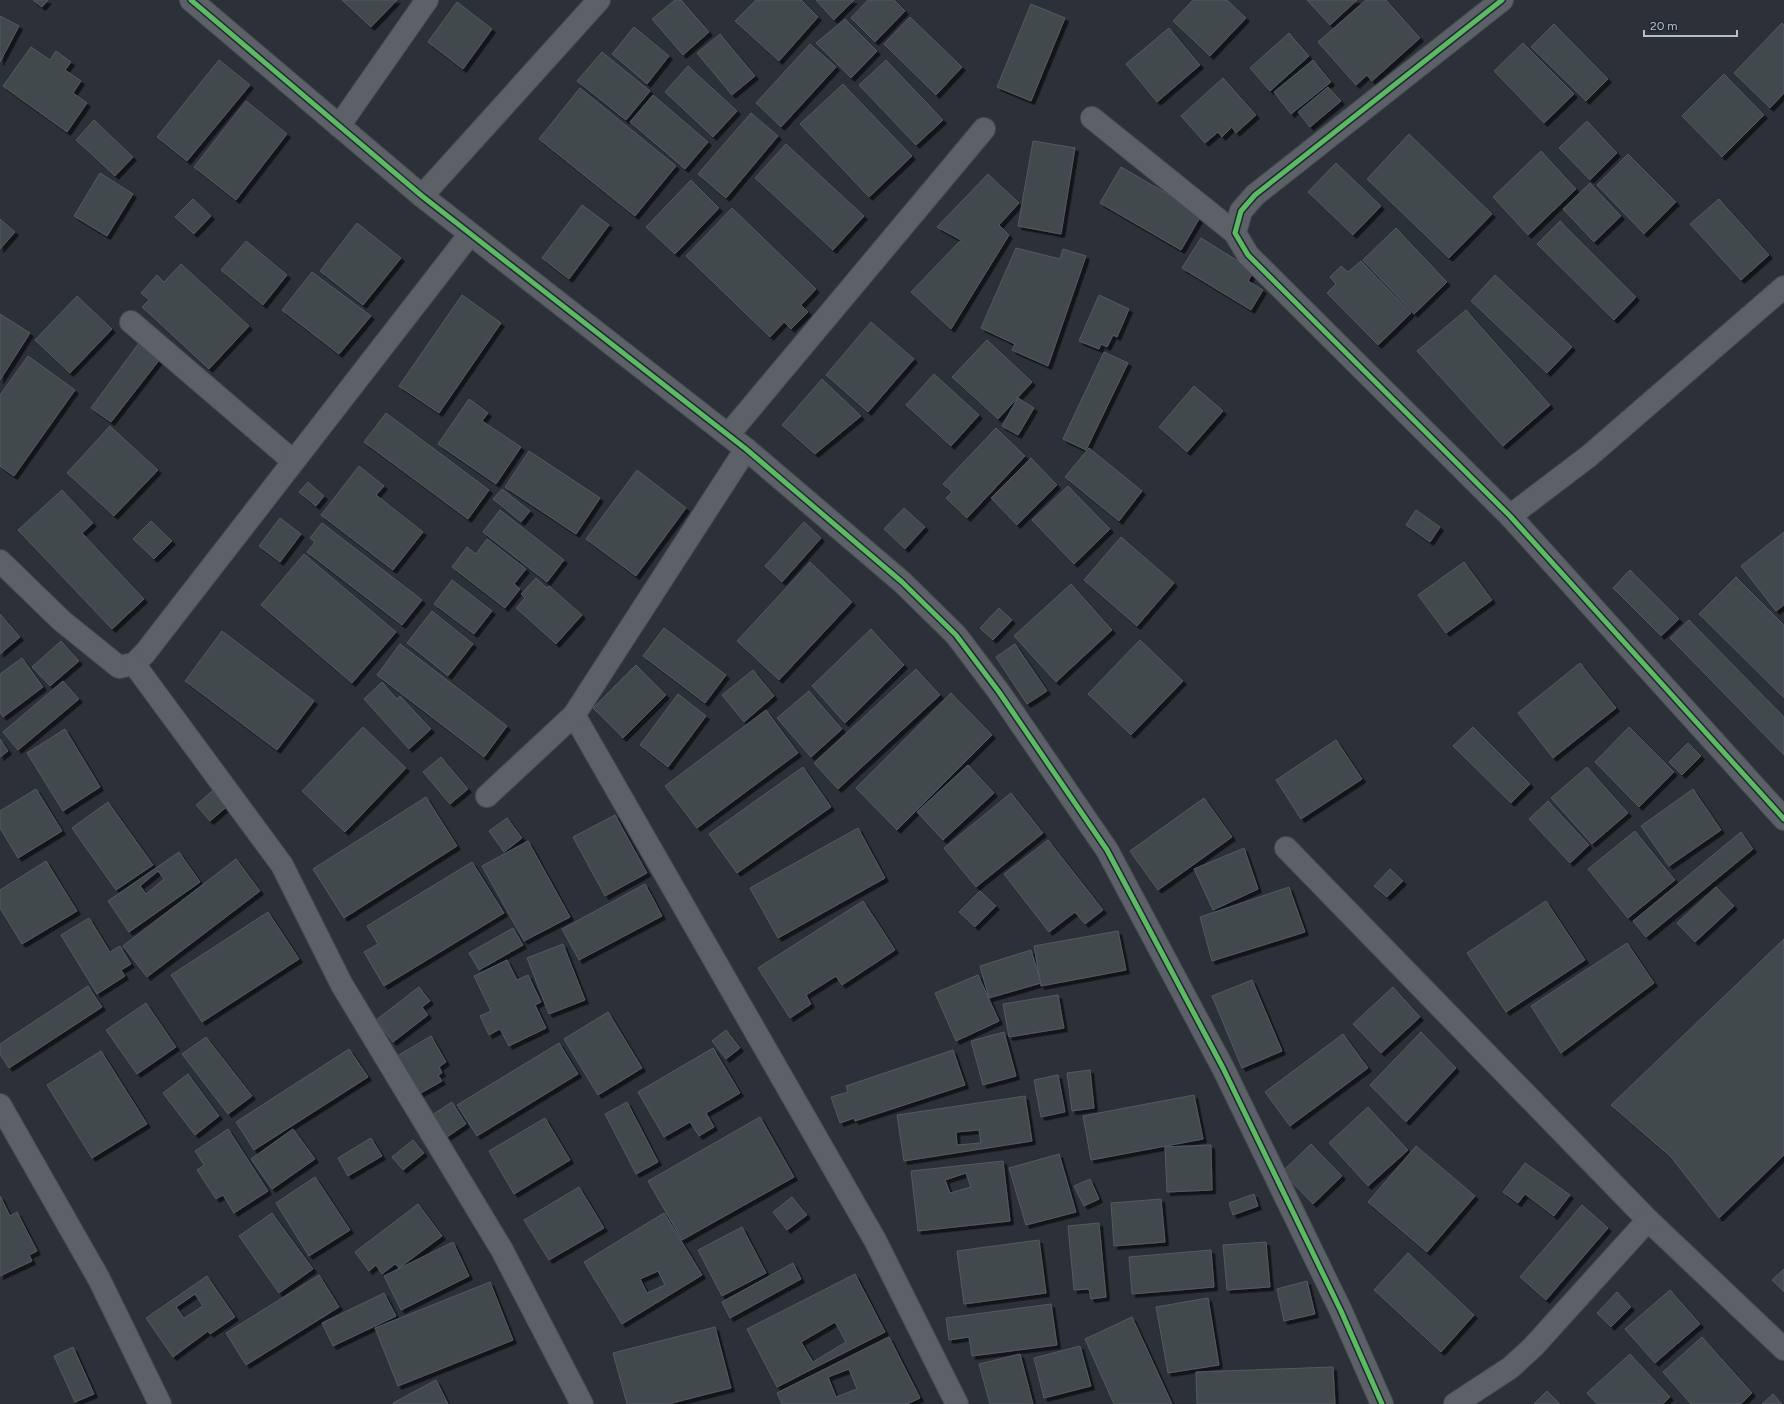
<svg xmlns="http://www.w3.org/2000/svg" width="1784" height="1404" font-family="Figtree,sans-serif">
<defs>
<filter id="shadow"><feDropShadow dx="3.5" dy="3.5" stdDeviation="0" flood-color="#0009"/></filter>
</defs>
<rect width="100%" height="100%" fill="#2c3139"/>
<g fill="#43484e" stroke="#555961" fill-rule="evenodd" filter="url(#shadow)">
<path d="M33,0H48L42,7Z"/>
<path d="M342,0H397L371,27Z"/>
<path d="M675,0H681L709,32L683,55L652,19Z"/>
<path d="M756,0H801L818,17L779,61L735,21Z"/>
<path d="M816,0H854L834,20Z"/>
<path d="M868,0H894L905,11L875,42L851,18Z"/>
<path d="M1193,0H1227L1246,18L1210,56L1173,21Z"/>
<path d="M1307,0H1357L1330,25Z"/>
<path d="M1366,0H1386L1420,38L1372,81L1367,75L1356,85L1318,42Z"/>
<path d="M457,2L492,29L463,69L428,42Z"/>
<path d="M1031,4L1065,18L1031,101L997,87Z"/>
<path d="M0,16L19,26L0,62Z"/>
<path d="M910,17L962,67L936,95L884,44Z"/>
<path d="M845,19L877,51L851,78L816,43Z"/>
<path d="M1782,23L1784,25V93L1770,108L1734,73Z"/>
<path d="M1554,24L1608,79L1586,101L1531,47Z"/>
<path d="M634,27L669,56L647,84L612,54Z"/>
<path d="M1169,28L1200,65L1157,102L1126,64Z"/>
<path d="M1289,33L1309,56L1270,91L1250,68Z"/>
<path d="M720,34L755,76L732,95L697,53Z"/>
<path d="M1523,43L1574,94L1544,123L1494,71Z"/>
<path d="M810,44L836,67L781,127L756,103Z"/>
<path d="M31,47L50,60L56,51L71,62L65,70L81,81L73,93L87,103L67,132L3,86Z"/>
<path d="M602,52L650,91L626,120L577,81Z"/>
<path d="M219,60L250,85L187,161L157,137Z"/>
<path d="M886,60L943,120L916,145L859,85Z"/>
<path d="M1313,60L1331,82L1291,114L1274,92Z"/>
<path d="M688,66L737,111L713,137L665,92Z"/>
<path d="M1724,74L1764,115L1722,157L1682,116Z"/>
<path d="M1223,78L1256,115L1236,133L1232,127L1222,137L1218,132L1205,143L1181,116Z"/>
<path d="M843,84L912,156L869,197L800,124Z"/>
<path d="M1328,87L1341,101L1310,127L1298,112Z"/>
<path d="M580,88L676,166L635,216L539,139Z"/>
<path d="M653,95L708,142L685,169L630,122Z"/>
<path d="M246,101L287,134L236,200L194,167Z"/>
<path d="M751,113L778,136L726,198L698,174Z"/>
<path d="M94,120L133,157L115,176L76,140Z"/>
<path d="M1587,121L1617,153L1590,180L1559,148Z"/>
<path d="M1409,134L1492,214L1449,258L1367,179Z"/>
<path d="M1033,141L1075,148L1061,234L1018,226Z"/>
<path d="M786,144L864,216L833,250L755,178Z"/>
<path d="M1541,151L1576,189L1528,235L1493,197Z"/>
<path d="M1628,154L1676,202L1644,234L1597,185Z"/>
<path d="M1336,163L1381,206L1353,235L1308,192Z"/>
<path d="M1121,167L1202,214L1181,250L1100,203Z"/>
<path d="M100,173L133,194L107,236L74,216Z"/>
<path d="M988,174L1019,203L999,225L1009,235L951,329L911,292L961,240L937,227Z"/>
<path d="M691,180L719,208L675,254L646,227Z"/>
<path d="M1590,183L1621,216L1594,242L1563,209Z"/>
<path d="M193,199L211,216L194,234L175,217Z"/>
<path d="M1719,199L1769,255L1741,280L1690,224Z"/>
<path d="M582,205L609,225L569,279L542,258Z"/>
<path d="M732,208L816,289L801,305L808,312L791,329L784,322L770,337L686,256Z"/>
<path d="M0,219L15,232L0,249Z"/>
<path d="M1560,221L1636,297L1614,320L1537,244Z"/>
<path d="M357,223L401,258L363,305L320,271Z"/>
<path d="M1396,228L1447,282L1414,314L1363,260Z"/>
<path d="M1201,238L1254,271L1248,281L1263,290L1251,310L1182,268Z"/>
<path d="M246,241L287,275L263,305L221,270Z"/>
<path d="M1016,248L1060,259L1063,249L1086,256L1048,366L1012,350L1015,344L981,328Z"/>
<path d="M1361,261L1411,313L1378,345L1327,293L1336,284L1330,277L1341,266L1348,272Z"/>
<path d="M181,264L249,326L209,369L142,307L149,300L141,293L157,275L164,282Z"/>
<path d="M312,272L371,316L339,354L282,310Z"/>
<path d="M1495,275L1572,347L1547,373L1471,301Z"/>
<path d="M462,295L501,323L439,413L399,386Z"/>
<path d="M1099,295L1129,309L1117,337L1113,335L1107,347L1101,344L1099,349L1079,341Z"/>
<path d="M77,296L112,329L70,373L35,340Z"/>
<path d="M1466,310L1550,405L1503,446L1417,351Z"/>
<path d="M0,314L30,333L0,380Z"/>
<path d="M871,322L914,359L868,412L826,375Z"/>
<path d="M987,340L1032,382L998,419L952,377Z"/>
<path d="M139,343L160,359L111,422L91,408Z"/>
<path d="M1104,352L1128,363L1086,450L1063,439Z"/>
<path d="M28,356L75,390L14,476L0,466V395Z"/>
<path d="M934,374L979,415L951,446L906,405Z"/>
<path d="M822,379L861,416L815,454L782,425Z"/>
<path d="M1194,386L1223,411L1187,452L1159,427Z"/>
<path d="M1018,398L1034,408L1018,435L1002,426Z"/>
<path d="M469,399L488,413L482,421L521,447L496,484L438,444Z"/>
<path d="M386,413L489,490L468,519L364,442Z"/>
<path d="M110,426L158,470L114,516L67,473Z"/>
<path d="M996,428L1025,456L967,518L946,498L952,492L943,484Z"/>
<path d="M1089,448L1142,491L1119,521L1065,477Z"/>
<path d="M529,451L600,498L576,534L505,487Z"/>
<path d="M1031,458L1057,485L1017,525L991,498Z"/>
<path d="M359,466L384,486L376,495L423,532L393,570L321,515Z"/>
<path d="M637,470L686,508L636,576L586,539Z"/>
<path d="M308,482L324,496L316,506L299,492Z"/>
<path d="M1068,486L1110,529L1074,564L1032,520Z"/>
<path d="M502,489L530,511L521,522L493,499Z"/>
<path d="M62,490L93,523L82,533L144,599L112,629L18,530Z"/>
<path d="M904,508L925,527L905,549L884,529Z"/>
<path d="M500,510L564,560L547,582L483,532Z"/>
<path d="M1416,510L1440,527L1430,542L1406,525Z"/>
<path d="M280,518L301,534L280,562L259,546Z"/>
<path d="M151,521L172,541L154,559L133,539Z"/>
<path d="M804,522L821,538L782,582L765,566Z"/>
<path d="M322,523L422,600L402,625L307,552L315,542L310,538Z"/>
<path d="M1784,532V605L1776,611L1741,566Z"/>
<path d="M1121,537L1174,583L1137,626L1084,580Z"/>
<path d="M487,539L526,569L514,584L520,589L505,608L452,567L467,547L476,554Z"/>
<path d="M304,554L396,632L352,683L261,605Z"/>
<path d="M810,562L852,602L779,680L737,641Z"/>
<path d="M1464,562L1492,600L1446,633L1418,595Z"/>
<path d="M1630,570L1679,619L1661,636L1613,588Z"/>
<path d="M1736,577L1784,625V698L1699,614Z"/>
<path d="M536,578L547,588L549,586L582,615L556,644L516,608L525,598L521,594Z"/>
<path d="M452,580L492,611L474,634L434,604Z"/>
<path d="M1071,584L1112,630L1056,682L1014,636Z"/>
<path d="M999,608L1012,620L993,640L980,628Z"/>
<path d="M432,611L473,644L448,676L407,643Z"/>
<path d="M0,614L20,637L0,654Z"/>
<path d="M1689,620L1784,717V755L1670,638Z"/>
<path d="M664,628L726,675L705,703L643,656Z"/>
<path d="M871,629L904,665L845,723L812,686Z"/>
<path d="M222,631L314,701L277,750L185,681Z"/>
<path d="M1140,640L1183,681L1131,735L1088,694Z"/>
<path d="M61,641L79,661L50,686L32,667Z"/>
<path d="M400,644L507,726L484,757L377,675Z"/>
<path d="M1015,644L1047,691L1027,704L996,657Z"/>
<path d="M22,658L43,687L3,717L0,712V674Z"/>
<path d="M1580,663L1616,708L1553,758L1518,713Z"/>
<path d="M636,665L666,695L623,738L593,708Z"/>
<path d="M916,669L940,695L838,789L814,763Z"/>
<path d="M753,670L774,696L744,722L722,695Z"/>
<path d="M63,681L79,699L18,750L3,732Z"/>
<path d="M382,682L397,699L400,696L431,729L409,749L364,699Z"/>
<path d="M809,691L842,729L811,757L777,718Z"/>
<path d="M951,693L992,735L897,830L856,788Z"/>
<path d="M678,694L706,716L668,767L640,745Z"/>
<path d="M766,710L798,753L697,828L665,786Z"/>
<path d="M363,727L406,768L345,832L302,791Z"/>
<path d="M1473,727L1530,784L1511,803L1453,746Z"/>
<path d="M1629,727L1674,772L1639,807L1595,762Z"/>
<path d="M65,729L100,787L63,811L27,753Z"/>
<path d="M0,739L8,751L0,757Z"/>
<path d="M1336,740L1362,779L1301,819L1276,780Z"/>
<path d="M1688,743L1701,756L1682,775L1669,762Z"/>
<path d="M441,757L468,789L450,804L423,772Z"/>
<path d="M968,765L994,793L943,840L917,812Z"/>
<path d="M803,767L831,807L737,873L709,834Z"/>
<path d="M1587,767L1628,813L1592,844L1551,798Z"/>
<path d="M217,787L231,803L210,821L196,805Z"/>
<path d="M36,789L62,831L18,858L0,828V811Z"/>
<path d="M1693,789L1721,830L1669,866L1641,826Z"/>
<path d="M1011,793L1043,833L976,887L944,848Z"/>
<path d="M426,797L457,846L344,918L313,869Z"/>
<path d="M1204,798L1232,837L1158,890L1130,851Z"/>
<path d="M1548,801L1589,845L1570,863L1529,819Z"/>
<path d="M108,802L153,865L116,890L72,828Z"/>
<path d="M615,815L647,873L605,896L573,837Z"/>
<path d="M507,818L522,838L504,852L489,831Z"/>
<path d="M858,828L885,878L778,938L750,888Z"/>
<path d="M1635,831L1675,880L1628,918L1588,869Z"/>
<path d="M1741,832L1753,849L1646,937L1633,921Z"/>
<path d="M1048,840L1103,910L1085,924L1075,912L1049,932L1004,874Z"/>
<path d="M528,841L570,917L524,941L482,866Z"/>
<path d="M1244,848L1258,889L1213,910L1194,869Z"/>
<path d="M179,852L200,882L129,932L108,901ZM158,871L164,879L146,894L140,886Z"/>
<path d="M236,859L260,891L147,977L123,946Z"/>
<path d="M46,861L77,911L22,944L0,908V890Z"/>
<path d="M472,862L504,913L384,986L364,952L378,944L367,926Z"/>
<path d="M1390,869L1403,881L1387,897L1374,886Z"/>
<path d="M645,884L662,916L579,960L562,929Z"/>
<path d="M1289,887L1305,932L1212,961L1200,917Z"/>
<path d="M1716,887L1734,906L1695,942L1677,923Z"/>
<path d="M980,891L996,906L975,927L959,912Z"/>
<path d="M863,901L895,950L842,985L836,976L806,995L811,1004L790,1018L758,968Z"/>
<path d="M1546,901L1585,960L1506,1012L1467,953Z"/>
<path d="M268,912L299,959L202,1022L171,975Z"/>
<path d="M89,918L110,952L120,946L131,964L121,970L125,976L97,994L61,935Z"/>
<path d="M513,928L523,945L479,970L469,953Z"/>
<path d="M1118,931L1126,970L1041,986L1034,946Z"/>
<path d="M1784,939V1155L1719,1218L1671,1157L1611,1105Z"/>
<path d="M1627,943L1654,983L1561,1053L1531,1006Z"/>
<path d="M563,944L585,1000L549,1014L527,958Z"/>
<path d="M1031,950L1041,983L989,998L980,966Z"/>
<path d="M507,960L517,980L528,975L541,1002L535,1005L546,1028L509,1046L500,1029L489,1035L480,1016L491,1011L474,976Z"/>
<path d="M978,975L999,1021L956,1041L935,993Z"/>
<path d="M1252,980L1282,1051L1242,1068L1212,996Z"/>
<path d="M88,986L102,1007L9,1068L0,1054V1044Z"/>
<path d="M419,987L430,1001L422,1007L428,1015L393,1042L376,1020Z"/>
<path d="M1393,987L1420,1017L1381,1053L1353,1024Z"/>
<path d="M1058,995L1064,1028L1009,1037L1003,1004Z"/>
<path d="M146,1003L176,1047L137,1074L106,1030Z"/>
<path d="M608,1012L642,1068L598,1095L564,1039Z"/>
<path d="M726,1030L740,1048L726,1059L712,1041Z"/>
<path d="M1004,1032L1016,1076L983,1085L971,1041Z"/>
<path d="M1421,1032L1456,1068L1406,1122L1370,1085Z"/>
<path d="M1343,1034L1368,1068L1290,1126L1265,1092Z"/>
<path d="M431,1036L446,1062L439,1067L442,1073L438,1075L442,1081L419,1094L397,1056Z"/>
<path d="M206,1037L252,1096L228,1114L182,1054Z"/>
<path d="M559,1043L578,1074L477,1136L457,1105Z"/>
<path d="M713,1048L740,1093L706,1113L714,1127L699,1136L690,1122L664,1137L638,1092Z"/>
<path d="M349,1049L368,1077L254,1150L236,1122Z"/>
<path d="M953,1050L965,1085L855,1121L854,1118L840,1123L831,1097L848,1092L846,1086Z"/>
<path d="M101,1051L147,1124L92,1158L47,1085Z"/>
<path d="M1090,1070L1094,1108L1072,1111L1067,1073Z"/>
<path d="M188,1074L219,1116L195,1135L163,1093Z"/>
<path d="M1058,1075L1065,1112L1041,1117L1034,1080Z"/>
<path d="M1194,1095L1203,1139L1091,1160L1083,1116Z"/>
<path d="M1025,1096L1032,1141L904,1161L897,1115ZM979,1130L981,1143L957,1145L956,1132Z"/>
<path d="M452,1102L466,1124L447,1137L432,1115Z"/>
<path d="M627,1102L658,1162L636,1174L605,1114Z"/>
<path d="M1368,1107L1408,1150L1368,1186L1329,1143Z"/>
<path d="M760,1117L794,1177L682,1240L648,1181Z"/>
<path d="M545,1118L570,1160L514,1194L489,1151Z"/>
<path d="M228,1129L268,1191L234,1213L223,1195L216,1199L197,1170L204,1165L195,1151Z"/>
<path d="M293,1129L315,1159L272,1189L251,1159Z"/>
<path d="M371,1138L382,1156L348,1176L338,1158Z"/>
<path d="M413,1140L424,1153L403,1170L392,1157Z"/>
<path d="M1311,1144L1342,1176L1313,1204L1282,1172Z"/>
<path d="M1211,1145L1212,1190L1167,1192L1165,1147Z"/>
<path d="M1416,1146L1475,1196L1427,1252L1368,1202Z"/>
<path d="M1059,1154L1076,1212L1026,1225L1009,1168Z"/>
<path d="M1003,1161L1010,1221L918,1231L911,1171ZM966,1173L971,1187L950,1193L945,1180Z"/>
<path d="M1525,1163L1570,1195L1554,1216L1525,1194L1518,1203L1503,1192Z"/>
<path d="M315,1177L350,1230L309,1256L276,1203Z"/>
<path d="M1090,1179L1099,1199L1084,1206L1074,1186Z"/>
<path d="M579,1187L604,1228L549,1260L524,1220Z"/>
<path d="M1254,1194L1258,1206L1233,1215L1229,1203Z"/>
<path d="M0,1196L10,1216L17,1212L37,1251L29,1255L32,1261L0,1276Z"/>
<path d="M792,1197L807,1215L787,1230L773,1212Z"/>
<path d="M1161,1199L1165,1242L1114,1246L1111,1203Z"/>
<path d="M418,1204L442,1236L399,1268L395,1264L382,1274L376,1265L369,1271L355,1252Z"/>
<path d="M1582,1205L1608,1228L1546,1300L1520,1277Z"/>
<path d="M272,1213L313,1269L279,1293L239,1236Z"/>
<path d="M664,1213L702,1275L622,1324L584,1262ZM658,1271L665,1285L647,1293L640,1279Z"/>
<path d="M1099,1223L1106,1297L1091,1299L1089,1289L1074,1290L1068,1226Z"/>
<path d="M742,1227L766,1273L722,1296L698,1250Z"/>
<path d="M1039,1240L1046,1293L964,1304L957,1251Z"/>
<path d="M453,1242L469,1276L401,1310L384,1276Z"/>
<path d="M1266,1242L1270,1287L1227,1290L1223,1245Z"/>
<path d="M1211,1250L1214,1287L1132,1294L1129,1257Z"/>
<path d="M1408,1253L1474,1315L1441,1352L1374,1290Z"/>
<path d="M793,1263L801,1279L730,1318L722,1302Z"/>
<path d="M1784,1269V1292L1772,1280Z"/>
<path d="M855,1274L885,1332L777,1387L747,1329ZM835,1322L846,1342L813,1362L801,1342Z"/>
<path d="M319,1275L339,1307L246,1365L226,1333Z"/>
<path d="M207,1276L235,1317L210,1334L208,1331L173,1357L146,1318ZM195,1294L203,1306L184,1318L176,1307Z"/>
<path d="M1307,1281L1315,1314L1284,1321L1277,1289Z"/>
<path d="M490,1282L513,1340L398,1386L375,1328Z"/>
<path d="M1670,1290L1700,1324L1655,1363L1625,1329Z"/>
<path d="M1617,1292L1631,1307L1611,1327L1597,1313Z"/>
<path d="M384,1293L396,1316L333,1346L322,1323Z"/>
<path d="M1208,1298L1219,1365L1168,1373L1156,1307Z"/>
<path d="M1051,1304L1057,1345L972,1356L969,1337L949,1340L946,1318Z"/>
<path d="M1132,1317L1172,1404H1114L1085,1339Z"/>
<path d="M715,1327L731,1388L668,1404H627L613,1353Z"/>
<path d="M889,1337L920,1398L907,1404H782L777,1393ZM849,1369L857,1389L836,1397L828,1377Z"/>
<path d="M1702,1337L1752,1393L1741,1404H1691L1663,1372Z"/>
<path d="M1080,1346L1091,1386L1044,1398L1034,1358Z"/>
<path d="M73,1347L94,1394L75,1402L54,1356Z"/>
<path d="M1020,1354L1033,1404H990L979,1364Z"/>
<path d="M1630,1354L1670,1397L1663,1404H1597L1587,1393Z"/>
<path d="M1333,1367L1335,1404H1197L1196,1372Z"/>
<path d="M436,1380L448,1404H393V1403Z"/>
<path d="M1547,1391L1560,1404H1534Z"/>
<path d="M1773,1394L1782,1404H1762Z"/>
</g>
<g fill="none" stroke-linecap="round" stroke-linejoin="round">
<g stroke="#484c52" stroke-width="24">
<g id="minor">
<path d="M191,0L422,196L746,449L902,582L956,635L999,692L1107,850L1223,1068L1341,1311L1382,1404"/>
<path d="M1502,0L1255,195L1241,211L1235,233L1248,255L1510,516L1784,819"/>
<path d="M1092,118L1235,233"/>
<path d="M339,126L427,0"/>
<path d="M422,196L599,0"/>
<path d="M131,322L293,461"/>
<path d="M728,435L984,129"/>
<path d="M1510,516L1589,456L1784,287"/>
<path d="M0,561L62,621L119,667L134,664L145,653L470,234"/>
<path d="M134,664L282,865L342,985L502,1250L582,1404"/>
<path d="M574,715L875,1240L957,1404"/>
<path d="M487,796L574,715L746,449"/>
<path d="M1286,848L1648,1220L1784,1349"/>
<path d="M0,1105L99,1279L160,1404"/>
<path d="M1455,1404L1510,1368L1533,1347L1648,1220"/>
</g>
</g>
<use href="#minor" stroke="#5c6067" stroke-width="22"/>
<g stroke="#202733" stroke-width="8">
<g id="cycleway">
<path d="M191,0L422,196L746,449L902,582L956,635L999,692L1107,850L1223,1068L1341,1311L1382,1404"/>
<path d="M1502,0L1255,195L1241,211L1235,233L1248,255L1510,516L1784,819"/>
</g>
</g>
<use href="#cycleway" stroke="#5cba63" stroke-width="5"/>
</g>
<path d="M1644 30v6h93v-6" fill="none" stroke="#b8bec9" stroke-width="2"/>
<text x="1650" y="30" font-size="12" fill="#b8bec9" stroke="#202733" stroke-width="3" paint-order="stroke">20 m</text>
</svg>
